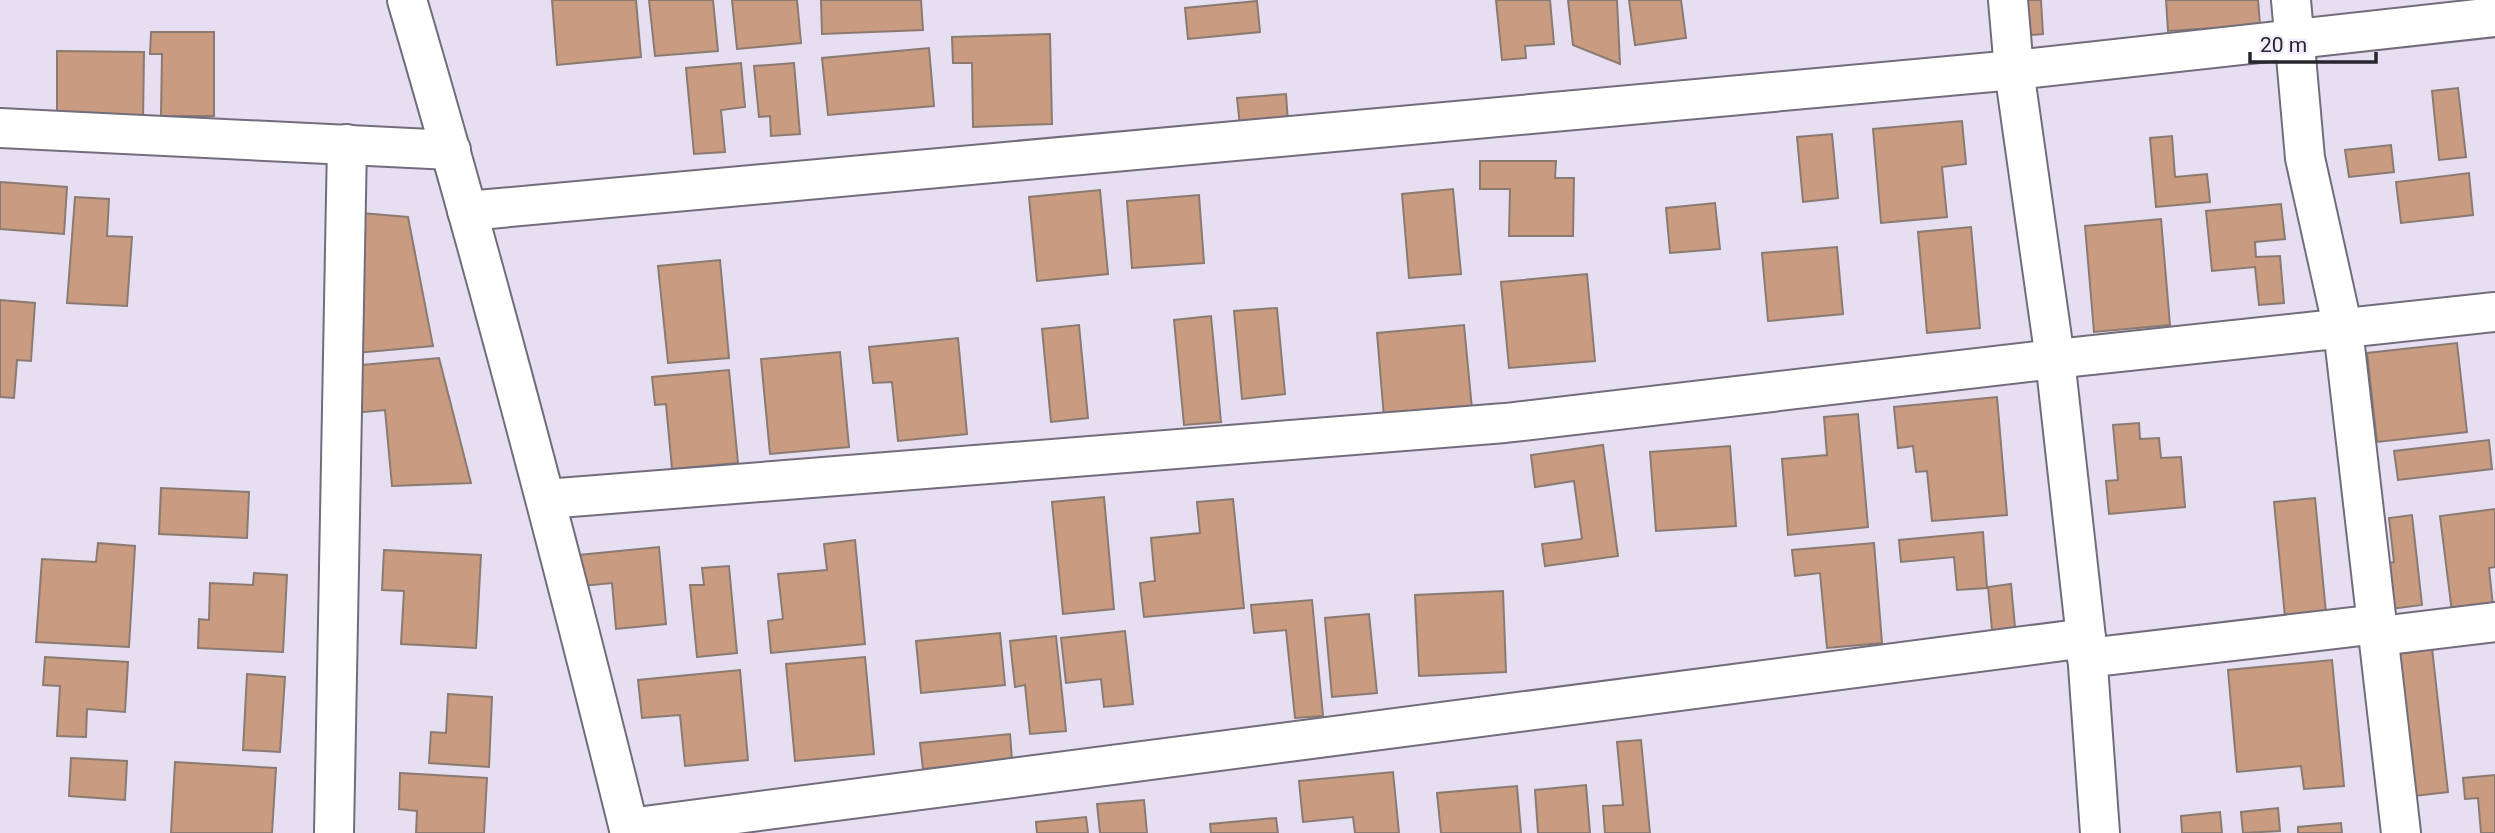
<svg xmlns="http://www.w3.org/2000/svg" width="2495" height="833" font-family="Roboto,sans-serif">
<rect width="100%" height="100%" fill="#e6dff1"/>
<g fill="#c99b80" stroke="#8b7a71" stroke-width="2">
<path d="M552,0H636L641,57L557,65Z"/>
<path d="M649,0H713L718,51L655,56Z"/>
<path d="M732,0H797L801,43L737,49Z"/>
<path d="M821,0H921L923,30L822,34Z"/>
<path d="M1496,0H1550L1554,44L1525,46L1526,58L1502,60Z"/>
<path d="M1568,0H1617L1620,64L1573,45Z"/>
<path d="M1629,0H1681L1686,38L1635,45Z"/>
<path d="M2018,0H2041L2043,34L2021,36Z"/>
<path d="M2166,0H2258L2260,25L2168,31Z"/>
<path d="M1257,1L1260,32L1188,39L1185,8Z"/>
<path d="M151,32H214V116H161L162,54H150Z"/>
<path d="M1050,34L1052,124L973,127L972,63H953L952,37Z"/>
<path d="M929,48L934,106L828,115L822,58Z"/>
<path d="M57,51L144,52L143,121H57Z"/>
<path d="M741,63L745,107L721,110L725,152L694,154L686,68Z"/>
<path d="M794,63L800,134L771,136L770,116L759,117L754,66Z"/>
<path d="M2458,88L2466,157L2439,160L2432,91Z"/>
<path d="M1286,94L1288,122L1240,126L1237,98Z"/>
<path d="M1962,121L1966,164L1942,167L1947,217L1881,223L1873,129Z"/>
<path d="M1832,134L1838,198L1803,202L1797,137Z"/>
<path d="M2172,136L2175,177L2207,174L2210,202L2156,207L2150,138Z"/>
<path d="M2391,145L2394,172L2349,177L2345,150Z"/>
<path d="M1480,161H1556L1555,178H1574L1573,236H1509L1510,189H1480Z"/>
<path d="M2469,173L2473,215L2401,223L2396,182Z"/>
<path d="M0,182L67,187L64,234L0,229Z"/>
<path d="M1453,189L1461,274L1409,278L1402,194Z"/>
<path d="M1100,190L1108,274L1037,281L1029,197Z"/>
<path d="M1199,195L1204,263L1132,268L1127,201Z"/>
<path d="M75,197L109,199L107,236L132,237L127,306L67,303Z"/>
<path d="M1715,203L1720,249L1670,253L1666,208Z"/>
<path d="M2281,204L2285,239L2255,242L2256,257L2280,256L2284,303L2259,305L2255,267L2212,271L2206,211Z"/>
<path d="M361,213L408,217L433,346L356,353Z"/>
<path d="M2161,219L2170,325L2094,332L2085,226Z"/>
<path d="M1971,227L1980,328L1927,333L1918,232Z"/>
<path d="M1837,247L1843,314L1768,321L1762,253Z"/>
<path d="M720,260L729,358L668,363L658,266Z"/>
<path d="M1587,274L1595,361L1509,368L1501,282Z"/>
<path d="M0,300L35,303L31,361L17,360L14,398L0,397Z"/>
<path d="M1277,308L1285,394L1242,399L1234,311Z"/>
<path d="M1211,316L1221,422L1184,425L1174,320Z"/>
<path d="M1079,325L1088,418L1051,422L1042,329Z"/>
<path d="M1464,325L1472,409L1384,418L1377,333Z"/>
<path d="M958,338L967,434L898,441L892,382L873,383L869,347Z"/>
<path d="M2457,343L2467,432L2377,442L2367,353Z"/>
<path d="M840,352L849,447L770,454L761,359Z"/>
<path d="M439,358L471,483L392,486L385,410L354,413L351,366Z"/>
<path d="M729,370L738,463L672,469L666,404L655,405L652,377Z"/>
<path d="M1997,397L2007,515L1932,521L1927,471L1916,472L1913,446L1898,448L1894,407Z"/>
<path d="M1858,414L1868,527L1788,535L1782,459L1827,455L1824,417Z"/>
<path d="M2139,423L2140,439L2159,438L2161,458L2181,457L2185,507L2109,514L2106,481L2118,480L2113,425Z"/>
<path d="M2489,440L2492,469L2398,480L2394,451Z"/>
<path d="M1603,445L1618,556L1545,566L1542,544L1582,539L1574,481L1535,487L1531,455Z"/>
<path d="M1730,446L1736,526L1656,531L1650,452Z"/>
<path d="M161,488L249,492L247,538L159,534Z"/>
<path d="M1104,497L1114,609L1063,614L1052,502Z"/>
<path d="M2315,498L2326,613L2285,617L2274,502Z"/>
<path d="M1233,499L1244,608L1144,617L1140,583L1155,581L1151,538L1200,533L1197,502Z"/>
<path d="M2495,509V567L2489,568L2494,615L2453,620L2440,516Z"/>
<path d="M2412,515L2422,605L2391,609L2385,564L2394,562L2389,518Z"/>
<path d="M1983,532L1987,588L1957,590L1954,557L1901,562L1899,540Z"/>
<path d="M855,540L865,644L771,653L768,621L783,619L778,574L827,570L824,544Z"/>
<path d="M98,543L135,546L129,647L36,642L42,559L96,562Z"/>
<path d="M1874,543L1882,643L1827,648L1820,573L1795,576L1792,550Z"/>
<path d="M659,547L666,624L616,629L612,583L582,586L579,555Z"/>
<path d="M384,550L481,555L476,648L401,644L404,591L382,590Z"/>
<path d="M729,566L737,653L697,657L690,585H704L702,568Z"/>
<path d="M254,573L287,575L283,652L198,648L199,619L209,620L210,583L253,585Z"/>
<path d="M2011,584L2016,638L1993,640L1988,587Z"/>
<path d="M1503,591L1506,672L1419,676L1415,595Z"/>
<path d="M1312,600L1323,716L1295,718L1286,630L1254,633L1251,605Z"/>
<path d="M1369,614L1377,693L1332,697L1325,618Z"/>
<path d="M1125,631L1133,704L1104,707L1101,679L1066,683L1061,638Z"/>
<path d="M1000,633L1005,685L921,693L916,641Z"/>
<path d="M1056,636L1066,731L1030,734L1025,685L1015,687L1010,641Z"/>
<path d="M2432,648L2448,792L2414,796L2397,652Z"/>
<path d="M45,657L128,662L125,712L87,709L86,737L57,736L60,686L43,685Z"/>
<path d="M865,657L874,754L795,761L786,664Z"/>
<path d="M2332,660L2344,786L2304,789L2301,766L2237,772L2228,670Z"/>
<path d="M740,670L748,760L685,766L680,715L642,718L638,680Z"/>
<path d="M247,674L285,677L280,752L243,750Z"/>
<path d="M448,694L492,697L489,767L429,763L431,732L446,733Z"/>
<path d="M1010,734L1012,760L923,769L920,743Z"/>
<path d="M1641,740L1650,833H1605L1603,806L1623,805L1617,742Z"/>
<path d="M71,758L127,761L125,800L69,796Z"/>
<path d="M175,762L276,768L272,833H171Z"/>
<path d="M1393,772L1399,833H1355L1353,817L1303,822L1299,781Z"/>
<path d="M400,773L487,778L484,833H416L417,811L399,809Z"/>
<path d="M2495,775V833H2481L2478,798L2465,799L2463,778Z"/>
<path d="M1586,785L1590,833H1538L1535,790Z"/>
<path d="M1517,786L1521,833H1441L1437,793Z"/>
<path d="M1144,800L1147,833H1100L1097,804Z"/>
<path d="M2278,808L2280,831L2243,833L2241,812Z"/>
<path d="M2220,812L2222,833H2182L2181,816Z"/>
<path d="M1086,817L1088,833H1037L1036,822Z"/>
<path d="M1276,818L1278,833H1211L1210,824Z"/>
<path d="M2341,823L2342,833H2298V827Z"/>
</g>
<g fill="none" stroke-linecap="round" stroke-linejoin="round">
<g stroke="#726c7b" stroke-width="42">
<g id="street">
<path d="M407,0C488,276 561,554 630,833"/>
<path d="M2008,0L2014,70L2055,359L2086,638L2100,833"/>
<path d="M2291,0L2305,158L2343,329L2401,833"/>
<path d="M0,128L451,150"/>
<path d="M467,211L2014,70L2495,17"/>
<path d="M546,499L1505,423L2055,359L2495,312"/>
<path d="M2380,636L2495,622"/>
<path d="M2087,658L2378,624"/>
<path d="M629,828L2086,638"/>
<path d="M334,833L347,144"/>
</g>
</g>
<use href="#street" stroke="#fff" stroke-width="38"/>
</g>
<path d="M2250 52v10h126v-10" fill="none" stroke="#28252c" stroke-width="3.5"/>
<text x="2260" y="52" font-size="21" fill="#28252c" stroke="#f3ecfe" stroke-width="5" paint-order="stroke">20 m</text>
</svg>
